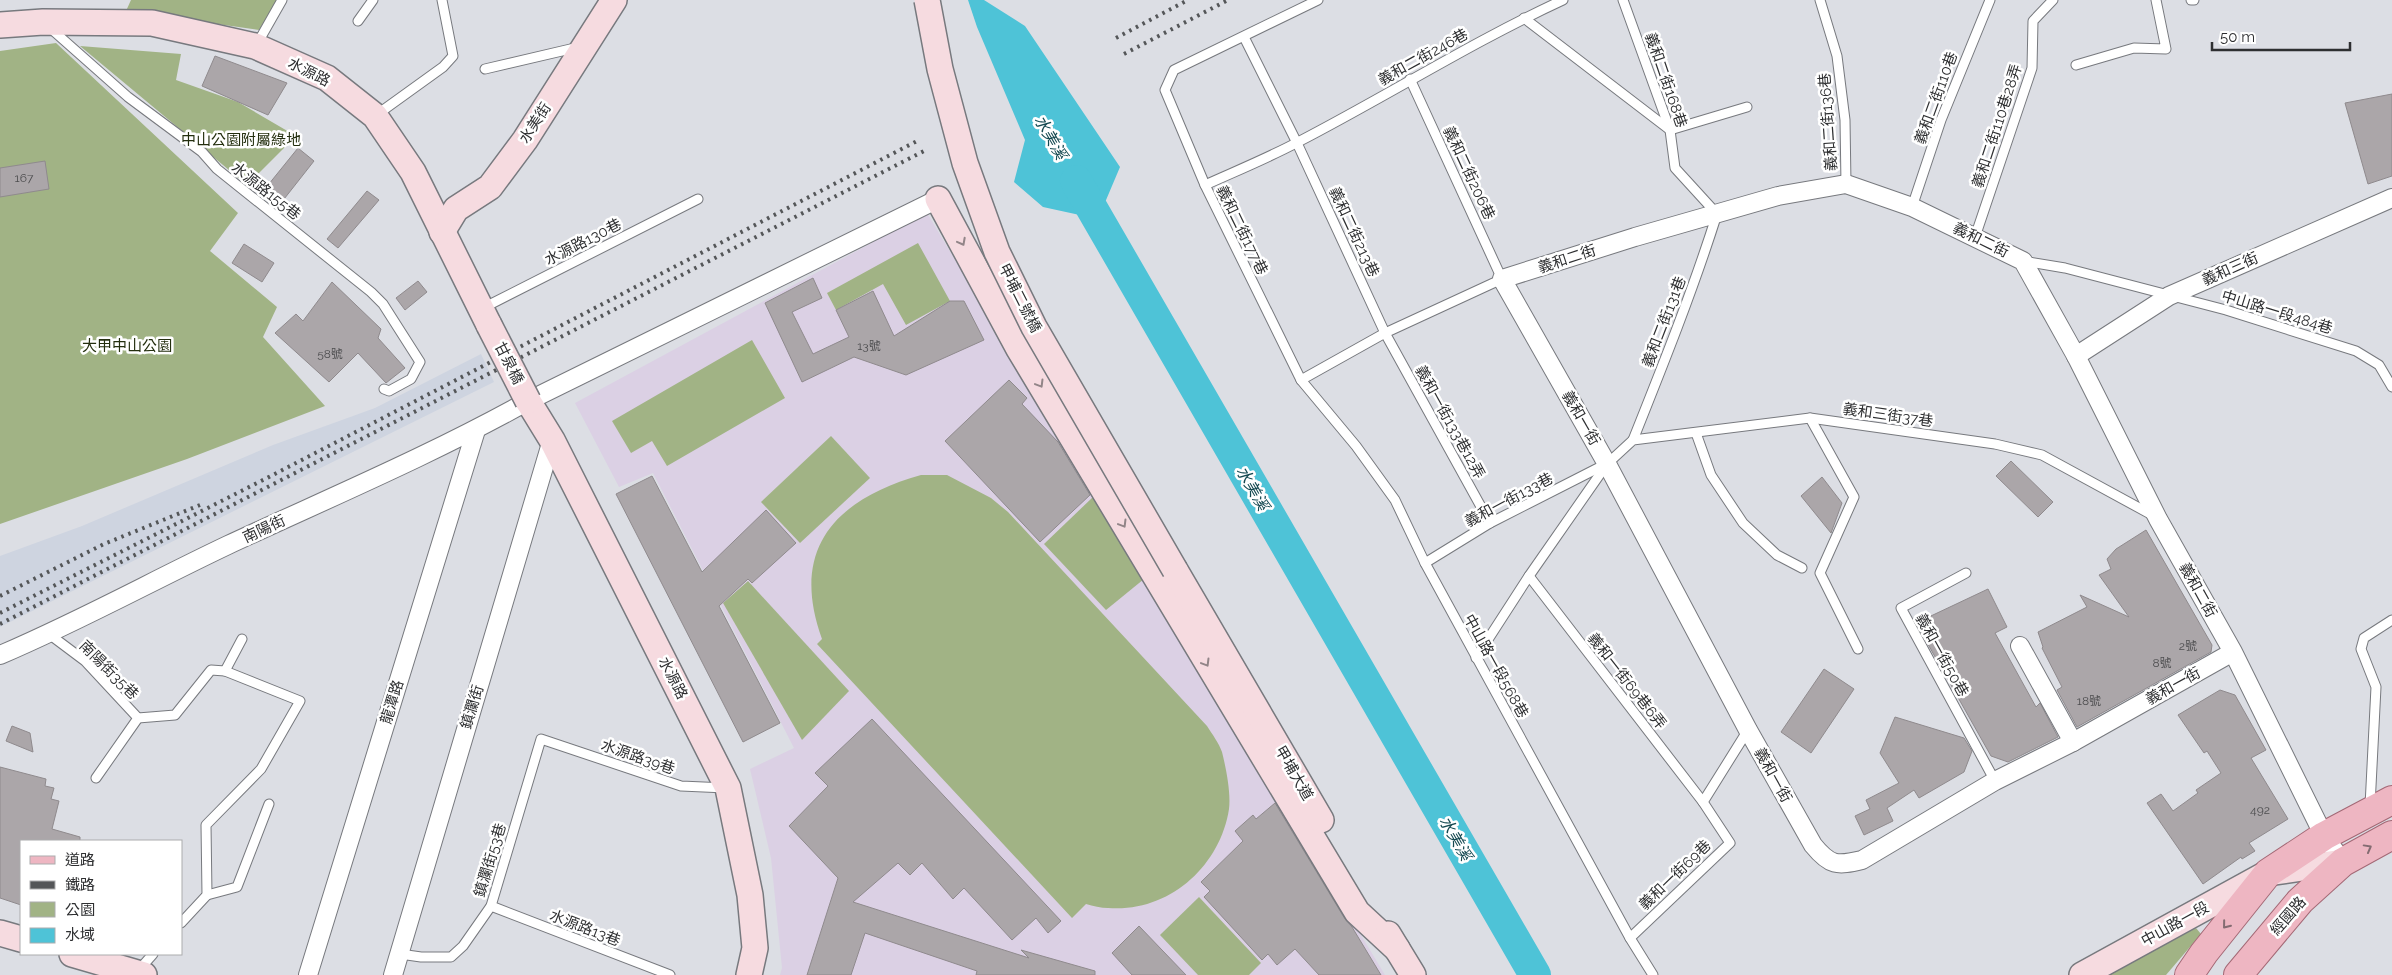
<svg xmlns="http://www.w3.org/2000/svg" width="2392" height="975" font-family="Raleway,'Noto Sans TC',sans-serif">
<rect width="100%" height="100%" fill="#dcdee4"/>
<path fill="#ced4e0" d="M481,354L494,382L0,627V556L82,526L273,445L375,408Z"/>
<path fill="#dbd0e4" d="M927,213L1385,975H780L782,968L771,858L750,769L794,748L653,473L619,487L575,403Z"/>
<g fill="#a1b385">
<path d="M131,0H277L259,30L126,11Z"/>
<path d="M56,43L238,213L210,251L277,307L263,337L325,406L187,459L0,524V51Z"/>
<path d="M80,46L181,54L176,80L238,102L296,136L247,185Z"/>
<path d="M918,243L950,301L906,325L883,284L836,310L827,293Z"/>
<path d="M752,340L785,398L667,466L652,441L631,453L612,421Z"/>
<path d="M831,436L870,478L800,543L761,502Z"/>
<path d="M921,475H947L991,498L1008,512L1207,726C1212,734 1219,743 1222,752C1226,768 1231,793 1229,809C1220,867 1168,913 1108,908C1101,908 1093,906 1086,904L1072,918L817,644L822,639C789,548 836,499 921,475Z"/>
<path d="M1093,497L1144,579L1106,610L1044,544Z"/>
<path d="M748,581L849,691L802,740L723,603Z"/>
<path d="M1199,897L1261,963L1249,975H1198L1160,935Z"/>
<path d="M2196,928L2201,934L2166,975H2108Z"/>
</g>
<path fill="#4ec3d7" d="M968,0H984L1025,26L1120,167L1098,219L1043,207L1014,182L1025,140L977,27Z"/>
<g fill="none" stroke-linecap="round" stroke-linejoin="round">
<path stroke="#4ec3d7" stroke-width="32" d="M1076,181L1535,975"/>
</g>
<g fill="#aba6a9" stroke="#8f8a8d">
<path d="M215,56L287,83L268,115L202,86Z"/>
<path d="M2392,94V176L2368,184L2345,103Z"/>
<path d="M298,148L314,161L277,208L260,195Z"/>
<path d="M45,161L49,189L0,197V168Z"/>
<path d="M367,191L379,200L338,248L327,239Z"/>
<path d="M244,244L274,263L262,282L232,263Z"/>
<path d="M813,278L822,298L792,312L813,354L849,337L836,310L873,291L894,336L950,301H964L984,340L906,375L854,357L802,382L765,303Z"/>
<path d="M418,281L427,292L405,310L396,298Z"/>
<path d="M332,282L381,329L378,338L405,368L386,383L358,353L329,382L275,333L296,314L303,321Z"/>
<path d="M1009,380L1027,398L1022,404L1058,442L1090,495L1040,542L945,441Z"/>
<path d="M2011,461L2053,502L2038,517L1996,476Z"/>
<path d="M652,476L702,572L766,510L796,543L752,583L748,579L719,606L780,723L743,742L616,494Z"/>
<path d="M1822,477L1842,503L1831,533L1801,496Z"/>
<path d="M2146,530L2212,645L2211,652L2077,727L2057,690L2062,687L2042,648L2043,647L2038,632L2087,607L2080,595L2129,617L2099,575L2111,569L2107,559L2116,549Z"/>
<path d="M1988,589L2007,627L1995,633L2036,707L2040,703L2058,737L2008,762L1991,756L1916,623Z"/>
<path d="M1824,669L1854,689L1811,753L1781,732Z"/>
<path d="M2220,690L2235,695L2266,750L2251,758L2288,819L2249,843L2255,851L2242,859L2241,857L2203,884L2147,803L2161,794L2173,811L2198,793L2196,790L2221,773L2207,751L2204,753L2178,715Z"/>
<path d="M1895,717L1964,738L1972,751L1964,772L1919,798L1914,790L1887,808L1893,821L1864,835L1855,816L1870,809L1866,800L1899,783L1880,753Z"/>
<path d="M872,719L1061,921L1048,933L1036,918L1012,940L964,888L953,899L922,863L910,875L898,863L853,902L1029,958L1021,950L1095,971V975H976L977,971L865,933L851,975H807L838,878L789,826L828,786L815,773Z"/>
<path d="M12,726L30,733L33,752L6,741Z"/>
<path d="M0,767L46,779L45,786L54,788L51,799L59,801L52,829L80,837V841H21V905L0,898Z"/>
<path d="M1275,803L1345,919L1352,927L1381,975H1319L1295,949L1277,965L1268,954L1262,960L1204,897L1210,891L1201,882L1243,841L1235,831L1253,815L1256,819Z"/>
<path d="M1139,926L1186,975H1132L1112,953Z"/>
</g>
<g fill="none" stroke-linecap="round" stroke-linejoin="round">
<g stroke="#77797e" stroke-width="11">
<g id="lane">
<path d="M1318,0L1174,70L1165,90L1205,185L1301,380L1356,446L1395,500L1425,563L1630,938L1653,975"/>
<path d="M1623,0L1670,130L1675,168L1717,214C1693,290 1663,365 1633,440"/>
<path d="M1820,0L1837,56L1845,120L1846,184"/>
<path d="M2191,0H2194"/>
<path d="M1524,18L1670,130L1747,107"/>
<path d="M358,21L373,0"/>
<path d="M49,27L128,97L202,152L217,169L371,292L383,304L420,362L411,379L389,391L384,389"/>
<path d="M1244,37L1297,143L1385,333L1490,523"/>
<path d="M257,44L282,0"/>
<path d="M2076,65L2134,48L2166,49L2156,0"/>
<path d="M485,69L579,47"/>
<path d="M375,116L443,67L453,56L442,0"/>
<path d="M1205,185C1236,171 1268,158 1298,142C1387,96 1472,42 1563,0"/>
<path d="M1912,207L1941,120L1990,0"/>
<path d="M1975,237L2032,68L2033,21L2053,0"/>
<path d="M2023,261L2065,268L2226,310L2356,351L2379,365L2392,387"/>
<path d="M481,309L698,199"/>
<path d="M1301,380L1385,333L1502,279L1410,79"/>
<path d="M1810,418L1854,497L1820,573L1858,649"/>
<path d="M1696,433L1711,475L1743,523L1777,555L1802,568"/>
<path d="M1425,563L1490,523L1604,465"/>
<path d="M1966,573L1901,608L1995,781"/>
<path d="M1529,576L1703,802"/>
<path d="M49,634L85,661L138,718L96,778"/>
<path d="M1476,658L1529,576L1607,464L1633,440L1810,418L1995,444L2042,455L2154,516"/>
<path d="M138,718L175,715L211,670L225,671"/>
<path d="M2370,806L2376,687L2361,649L2364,638L2392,620"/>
<path d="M207,895L237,887L269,804"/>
<path d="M491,906L670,975"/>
<path d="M181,923L207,895L206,825L261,769L300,701L225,671L242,639"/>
<path d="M1630,938L1730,843L1703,802L1748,730"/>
<path d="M400,954L421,957H451L463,946L491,906L541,739L681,786L726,788"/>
<path d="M138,971L153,954"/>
</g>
</g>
<g stroke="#77797e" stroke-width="20">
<g id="street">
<path d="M2076,356L2169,296L2392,198"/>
<path d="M2020,646L2073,742"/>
<path d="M2233,652L2073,742L1995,781L1862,860C1837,866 1830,866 1813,845L1748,730L1607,464L1502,279L1635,237L1778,196L1846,184L1912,207L2023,261L2076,356L2158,519L2233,652L2324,836L2343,862"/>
<path d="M0,655C78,622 152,581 228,545C329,498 431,455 528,401L938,199"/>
<path d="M308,975L476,430"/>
<path d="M393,975L552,440"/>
</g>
</g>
<g stroke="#77797e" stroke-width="28">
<g id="secondary">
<path d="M0,25L43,22L152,23L255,46L327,78L375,116L413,172L489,325"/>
<path d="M938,199L1019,349L1357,912L1397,949"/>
<path d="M442,232L456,209L490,187L525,140L614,0"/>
<path d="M528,401L552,440L728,788L750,895L755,948L749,975"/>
<path d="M1175,570L1321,820"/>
<path d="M0,933L21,939"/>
<path d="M1388,934L1413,975"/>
<path d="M72,954L144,975"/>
<path d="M2082,975L2268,873L2343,862"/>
</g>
</g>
<g stroke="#a36875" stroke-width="30">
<g id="primary">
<path d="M2189,975L2204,953L2268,873L2324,836L2392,800"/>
<path d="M2238,975L2300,901L2343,862L2392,835"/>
</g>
</g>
<use href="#lane" stroke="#fff" stroke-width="9"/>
<use href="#street" stroke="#fff" stroke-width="18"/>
<use href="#secondary" stroke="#f6dbe0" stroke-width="25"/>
<use href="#primary" stroke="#eeb6c2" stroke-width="28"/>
<g stroke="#545658" stroke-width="4" stroke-dasharray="2.5 5" stroke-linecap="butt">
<path d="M1116,38L1188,0"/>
<path d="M1124,54L1228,0"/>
<path d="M0,596L104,544L200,505"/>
<path d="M0,613L267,478L919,140"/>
<path d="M0,624L924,151"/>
</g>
<g stroke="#77797e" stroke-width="28" stroke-linecap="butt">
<g id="secondary-bridge">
<path d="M927,0L940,69L965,163L997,252L1034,327L1175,570"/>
<path d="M489,325L528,401"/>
</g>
</g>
<use href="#secondary-bridge" stroke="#f6dbe0" stroke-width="25"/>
</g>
<defs><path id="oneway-chevron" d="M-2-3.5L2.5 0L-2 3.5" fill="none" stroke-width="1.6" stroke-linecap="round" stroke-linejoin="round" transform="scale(1.25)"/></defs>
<g stroke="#928588">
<use href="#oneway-chevron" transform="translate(962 242) rotate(62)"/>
<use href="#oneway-chevron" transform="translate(1040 384) rotate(59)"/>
<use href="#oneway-chevron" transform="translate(1123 524) rotate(59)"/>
<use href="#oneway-chevron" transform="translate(1206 663) rotate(59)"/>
</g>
<g stroke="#846c72">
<use href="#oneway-chevron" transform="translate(2368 848) rotate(-29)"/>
<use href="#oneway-chevron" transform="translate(2226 925) rotate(129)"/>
</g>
<g text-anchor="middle" stroke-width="5" stroke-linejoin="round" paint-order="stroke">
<g font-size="12" fill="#4d4d4f">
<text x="24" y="182">167</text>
<text x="869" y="350">13號</text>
<text x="330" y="358">58號</text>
<text x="2188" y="650">2號</text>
<text x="2162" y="667">8號</text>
<text x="2089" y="705">18號</text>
<text x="2260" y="814">492</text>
</g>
<g font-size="15" fill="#2e2f31" stroke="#fff">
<text transform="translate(1423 57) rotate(-29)" y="5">義和二街246巷</text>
<text transform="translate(309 72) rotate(27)" y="5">水源路</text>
<text transform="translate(1666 80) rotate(71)" y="5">義和二街168巷</text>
<text transform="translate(1936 98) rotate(-70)" y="5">義和二街110巷</text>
<text transform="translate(1828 122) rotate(-94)" y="5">義和二街136巷</text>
<text transform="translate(535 123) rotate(-57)" y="5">水美街</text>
<text transform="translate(1997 126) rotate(-72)" y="5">義和二街110巷28弄</text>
<text transform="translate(1469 173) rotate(65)" y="5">義和二街206巷</text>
<text transform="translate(266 191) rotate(38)" y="5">水源路155巷</text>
<text transform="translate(1242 230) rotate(64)" y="5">義和二街177巷</text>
<text transform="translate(1354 232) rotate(65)" y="5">義和二街213巷</text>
<text transform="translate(1981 240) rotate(26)" y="5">義和二街</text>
<text transform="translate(583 242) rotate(-27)" y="5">水源路130巷</text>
<text transform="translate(1567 259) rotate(-18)" y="5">義和二街</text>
<text transform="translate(2230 269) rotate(-24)" y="5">義和三街</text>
<text transform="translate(1020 298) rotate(63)" y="5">甲埔二號橋</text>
<text transform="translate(2277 312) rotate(17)" y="5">中山路一段484巷</text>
<text transform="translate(1664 322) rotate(-69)" y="5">義和二街131巷</text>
<text transform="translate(509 363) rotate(63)" y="5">甘泉橋</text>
<text transform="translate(1888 415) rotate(8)" y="5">義和三街37巷</text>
<text transform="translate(1581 418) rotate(60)" y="5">義和一街</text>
<text transform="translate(1450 422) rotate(61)" y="5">義和一街133巷12弄</text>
<text transform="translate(1509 500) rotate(-28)" y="5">義和一街133巷</text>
<text transform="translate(264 529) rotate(-25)" y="5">南陽街</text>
<text transform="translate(2198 590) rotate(61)" y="5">義和二街</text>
<text transform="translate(1942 655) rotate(61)" y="5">義和一街50巷</text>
<text transform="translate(1496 666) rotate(61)" y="5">中山路一段568巷</text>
<text transform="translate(109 670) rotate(45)" y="5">南陽街35巷</text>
<text transform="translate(673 678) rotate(63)" y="5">水源路</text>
<text transform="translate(1627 681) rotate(52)" y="5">義和一街69巷6弄</text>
<text transform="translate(2173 686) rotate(-29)" y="5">義和一街</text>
<text transform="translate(392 702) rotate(-73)" y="5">龍潭路</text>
<text transform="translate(472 707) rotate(-73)" y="5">鎮瀾街</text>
<text transform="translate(638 757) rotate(19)" y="5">水源路39巷</text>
<text transform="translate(1294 773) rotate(60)" y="5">甲埔大道</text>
<text transform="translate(1773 775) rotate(61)" y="5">義和一街</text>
<text transform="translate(490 860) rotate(-73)" y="5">鎮瀾街53巷</text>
<text transform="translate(1675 875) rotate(-44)" y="5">義和一街69巷</text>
<text transform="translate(2288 916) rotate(-49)" y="5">經國路</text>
<text transform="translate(2175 924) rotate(-29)" y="5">中山路一段</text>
<text transform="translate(585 928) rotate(21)" y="5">水源路13巷</text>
</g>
<g font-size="15" fill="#242f0f" stroke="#fff">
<text x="241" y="145">中山公園附屬綠地</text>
<text x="127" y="351">大甲中山公園</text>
</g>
<g font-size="16" font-style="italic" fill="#154951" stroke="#fff">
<text transform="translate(1051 137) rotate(60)" y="6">水美溪</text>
<text transform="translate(1253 488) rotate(60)" y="6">水美溪</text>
<text transform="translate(1456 838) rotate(60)" y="6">水美溪</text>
</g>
</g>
<rect x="20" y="840" width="162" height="115" fill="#ffffff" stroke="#abacad"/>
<rect x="30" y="856" width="25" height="8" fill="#eeb6c2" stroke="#abacad"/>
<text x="65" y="865" font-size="15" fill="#2e2f31">道路</text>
<rect x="30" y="881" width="25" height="8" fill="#545658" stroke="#abacad"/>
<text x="65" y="890" font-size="15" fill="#2e2f31">鐵路</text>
<rect x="30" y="902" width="25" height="15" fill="#a1b385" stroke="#abacad"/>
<text x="65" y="915" font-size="15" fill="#2e2f31">公園</text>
<rect x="30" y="928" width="25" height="15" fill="#4ec3d7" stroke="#abacad"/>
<text x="65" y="940" font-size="15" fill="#2e2f31">水域</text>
<path d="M2212 42v8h138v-8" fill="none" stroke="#2e2f31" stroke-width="2.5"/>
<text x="2220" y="42" font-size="15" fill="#2e2f31" stroke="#ffffff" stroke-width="4" paint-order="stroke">50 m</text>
</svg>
